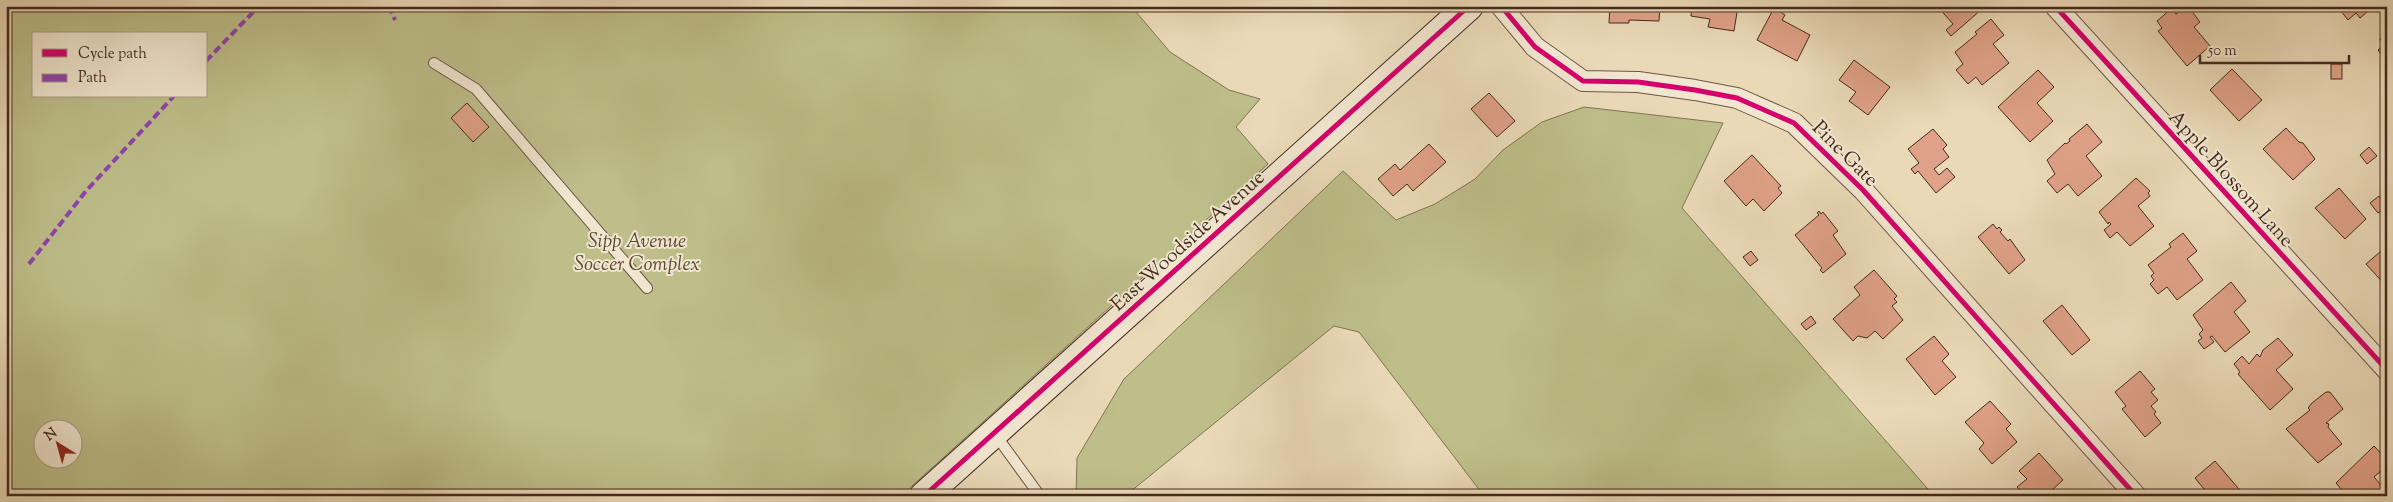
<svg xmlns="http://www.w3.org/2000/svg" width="2393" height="502" font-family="'Sorts Mill Goudy',serif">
<rect width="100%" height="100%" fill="#ead9b7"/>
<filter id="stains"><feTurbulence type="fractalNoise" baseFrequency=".004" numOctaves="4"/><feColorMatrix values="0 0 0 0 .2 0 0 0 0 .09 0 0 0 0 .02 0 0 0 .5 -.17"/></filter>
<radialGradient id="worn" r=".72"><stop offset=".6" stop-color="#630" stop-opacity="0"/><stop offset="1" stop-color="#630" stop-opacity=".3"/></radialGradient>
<g fill="#bdbe8a" stroke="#807454" fill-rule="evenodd">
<path d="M6,6H1131L1170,52L1229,90L1260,99L1236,127L1268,164L901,496H6ZM34,34H206V96H34ZM42,430H72V460H42Z"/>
<path d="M1584,107L1723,123L1682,208L1934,496H1484L1359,332L1334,326L1125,496H1076L1077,458L1124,379L1343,171L1396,220L1435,204L1475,179L1503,150L1542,122Z"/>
</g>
<g fill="#dfa187" stroke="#432b1e">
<path d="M1610,6H1660L1659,21L1629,20V23H1609Z"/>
<path d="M1692,6H1738L1734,31L1708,27L1710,19L1691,16Z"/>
<path d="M1937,6H1980L1982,9L1951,36L1946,30L1953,24Z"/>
<path d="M2188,6L2200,22L2194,27L2210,46L2187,66L2158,31L2162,28L2157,21L2171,9L2176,14Z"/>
<path d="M2337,6H2374L2360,18L2356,13L2348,20Z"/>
<path d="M1774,8L1785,15L1782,20L1810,35L1797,61L1757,40Z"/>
<path d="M1991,19L2004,35L1993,44L2009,63L1982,85L1976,77L1968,84L1956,70L1963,64L1955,52L1977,34L1975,32Z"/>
<path d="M2387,33V61L2378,50L2384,45L2380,39Z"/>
<path d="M1854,60L1890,87L1868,115L1849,101L1856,92L1839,80Z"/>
<rect x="2331" y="64" width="11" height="15"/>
<path d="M2232,69L2262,100L2239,121L2210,90Z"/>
<path d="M2038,70L2054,87L2037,103L2053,121L2030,142L1998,107Z"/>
<path d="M1489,93L1515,121L1497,137L1471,109Z"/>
<path d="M467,103L489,127L473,142L451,118Z"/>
<path d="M2087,124L2102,142L2086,156L2102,176L2078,196L2068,184L2057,193L2047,181L2055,174L2047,160L2065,143L2066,144L2070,141L2069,139Z"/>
<path d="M2286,128L2299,142L2303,143L2315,159L2293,180L2263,149Z"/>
<path d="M1933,129L1947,145L1943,149L1949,157L1934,169L1939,175L1947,168L1955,177L1936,193L1918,171L1915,174L1911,169L1919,163L1908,149Z"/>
<path d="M1429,144L1446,162L1413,191L1407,184L1393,196L1378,179L1395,164L1400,170Z"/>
<path d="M2369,147L2377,156L2367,164L2360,155Z"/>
<path d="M1752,155L1781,186L1778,188L1782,193L1764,211L1753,199L1746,206L1724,181Z"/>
<path d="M2136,178L2150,191L2148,193L2150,196L2138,206L2154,226L2130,246L2117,232L2110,238L2104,230L2111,224L2109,222L2108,224L2099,212Z"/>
<path d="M2339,188L2366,219L2345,239L2315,208Z"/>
<path d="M2379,196L2387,207L2378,213L2370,203Z"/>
<path d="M1819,211L1821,214L1823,212L1838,231L1833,235L1846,254L1823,273L1820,270L1822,268L1795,235L1819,215L1817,213Z"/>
<path d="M1993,224L1997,229L1999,227L2002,230L2000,232L2008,241L2010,239L2025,260L2009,274L1978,237Z"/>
<path d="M2183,233L2197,251L2187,259L2203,280L2177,300L2167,287L2158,294L2150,284L2154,280L2151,276L2154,273L2148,265L2171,247L2169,244Z"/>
<path d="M2387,246V287L2366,264Z"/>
<path d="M1751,251L1758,260L1750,266L1743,257Z"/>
<path d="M1874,270L1897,296L1894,299L1897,302L1892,306L1903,320L1883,339L1875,331L1867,338L1858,336L1853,341L1833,319L1860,295L1854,287Z"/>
<path d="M2231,282L2246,301L2234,312L2250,332L2225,352L2212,336L2210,337L2214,342L2204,349L2198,341L2202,338L2199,334L2203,330L2193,315Z"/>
<path d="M2062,305L2090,340L2072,355L2043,321Z"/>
<path d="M1811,316L1816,323L1806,330L1801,324Z"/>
<path d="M1934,336L1949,354L1942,361L1956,377L1935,395L1906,359Z"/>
<path d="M2278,338L2293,355L2276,370L2293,389L2270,410L2238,374L2240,372L2234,364L2242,356L2249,364L2257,354L2260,357L2263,350Z"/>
<path d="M2140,371L2155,389L2151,392L2158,400L2151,406L2156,412L2154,414L2161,423L2145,437L2122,409L2126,406L2115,392Z"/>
<path d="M2326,392H2330L2343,409L2326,423L2329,424L2328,427L2342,444L2318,463L2286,429L2310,410L2308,408L2312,403Z"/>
<path d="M1990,401L2011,424L2006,429L2017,442L1992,464L1979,449L1984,443L1965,422Z"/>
<path d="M2374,446L2387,460V466L2374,477L2387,492V496H2347L2336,483Z"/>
<path d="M2039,453L2063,480L2053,489L2059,496H2025L2017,487L2027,479L2019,471Z"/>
<path d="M2215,461L2244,495L2243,496H2206L2208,494L2195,478Z"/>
</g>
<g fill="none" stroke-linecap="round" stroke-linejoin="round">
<g stroke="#6d5644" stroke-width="12">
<g id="service">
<path d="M434,63L476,89L647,288"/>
<path d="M995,434L1040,496"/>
</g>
</g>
<g stroke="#6d5644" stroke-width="22">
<g id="minor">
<path d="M1501,6L1535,47L1583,81L1638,82L1695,90L1737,98L1794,123L1863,190L2136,496"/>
<path d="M2055,6L2387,370"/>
</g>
</g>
<g stroke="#432b1e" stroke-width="30">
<path id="secondary" d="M924,496L1469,6"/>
</g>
<use href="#service" stroke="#f1e6d0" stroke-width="10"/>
<use href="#minor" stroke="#f1e6d0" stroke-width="20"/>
<use href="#secondary" stroke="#f1e6d0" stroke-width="28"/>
<g stroke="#8e44ad" stroke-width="4" stroke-dasharray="8 4" stroke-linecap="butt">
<path d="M389,6L395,20"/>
<path d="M206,61L259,6"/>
<path d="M29,264L86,191L174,96"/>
</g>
<g stroke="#f1e6d0" stroke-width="8">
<g id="cycleway">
<path d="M1501,6L1535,47L1583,81L1638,82L1695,90L1737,98L1794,123L1863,190L2136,496"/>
<path d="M2055,6L2387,370"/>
<path d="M924,496L1469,6"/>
</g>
</g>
<use href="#cycleway" stroke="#d6006c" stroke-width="5"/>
</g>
<g text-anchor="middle" stroke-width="4" stroke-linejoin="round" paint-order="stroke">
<g font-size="20" fill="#432b1e" stroke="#f1e6d0">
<text transform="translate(1846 153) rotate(45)" y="7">Pine Gate</text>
<text transform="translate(2232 178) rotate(48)" y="7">Apple Blossom Lane</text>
<text transform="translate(1187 240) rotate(-42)" y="7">East Woodside Avenue</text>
</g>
<g font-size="20" font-style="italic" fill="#5b4834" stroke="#f1e6d0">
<text x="637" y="247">Sipp Avenue<tspan x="637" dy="23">Soccer Complex</tspan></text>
</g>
</g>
<rect width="2393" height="502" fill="none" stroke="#ead9b7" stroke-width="25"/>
<rect x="8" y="8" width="2378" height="487" fill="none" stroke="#432b1e" stroke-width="2.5"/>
<rect x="12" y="12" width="2368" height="477" fill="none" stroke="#432b1e"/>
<rect x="32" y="32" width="175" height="65" fill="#f1e6d0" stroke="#ab9b89"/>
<rect x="42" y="49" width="25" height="8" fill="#d6006c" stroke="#ab9b89"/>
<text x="78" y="58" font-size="15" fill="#432b1e">Cycle path</text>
<rect x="42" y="74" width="25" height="8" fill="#8e44ad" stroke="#ab9b89"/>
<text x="78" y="82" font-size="15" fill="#432b1e">Path</text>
<g transform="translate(58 444) rotate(323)"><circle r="24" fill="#f1e6d0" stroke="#ab9b89"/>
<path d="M0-4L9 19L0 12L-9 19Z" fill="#8f2418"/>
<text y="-8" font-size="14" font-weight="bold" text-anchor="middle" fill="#432b1e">N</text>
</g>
<path d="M2200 55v8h149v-8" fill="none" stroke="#432b1e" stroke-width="2.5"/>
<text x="2208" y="55" font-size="15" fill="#432b1e" stroke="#f1e6d0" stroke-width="4" paint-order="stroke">50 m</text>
<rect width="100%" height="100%" filter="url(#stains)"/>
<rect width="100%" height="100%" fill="url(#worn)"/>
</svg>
